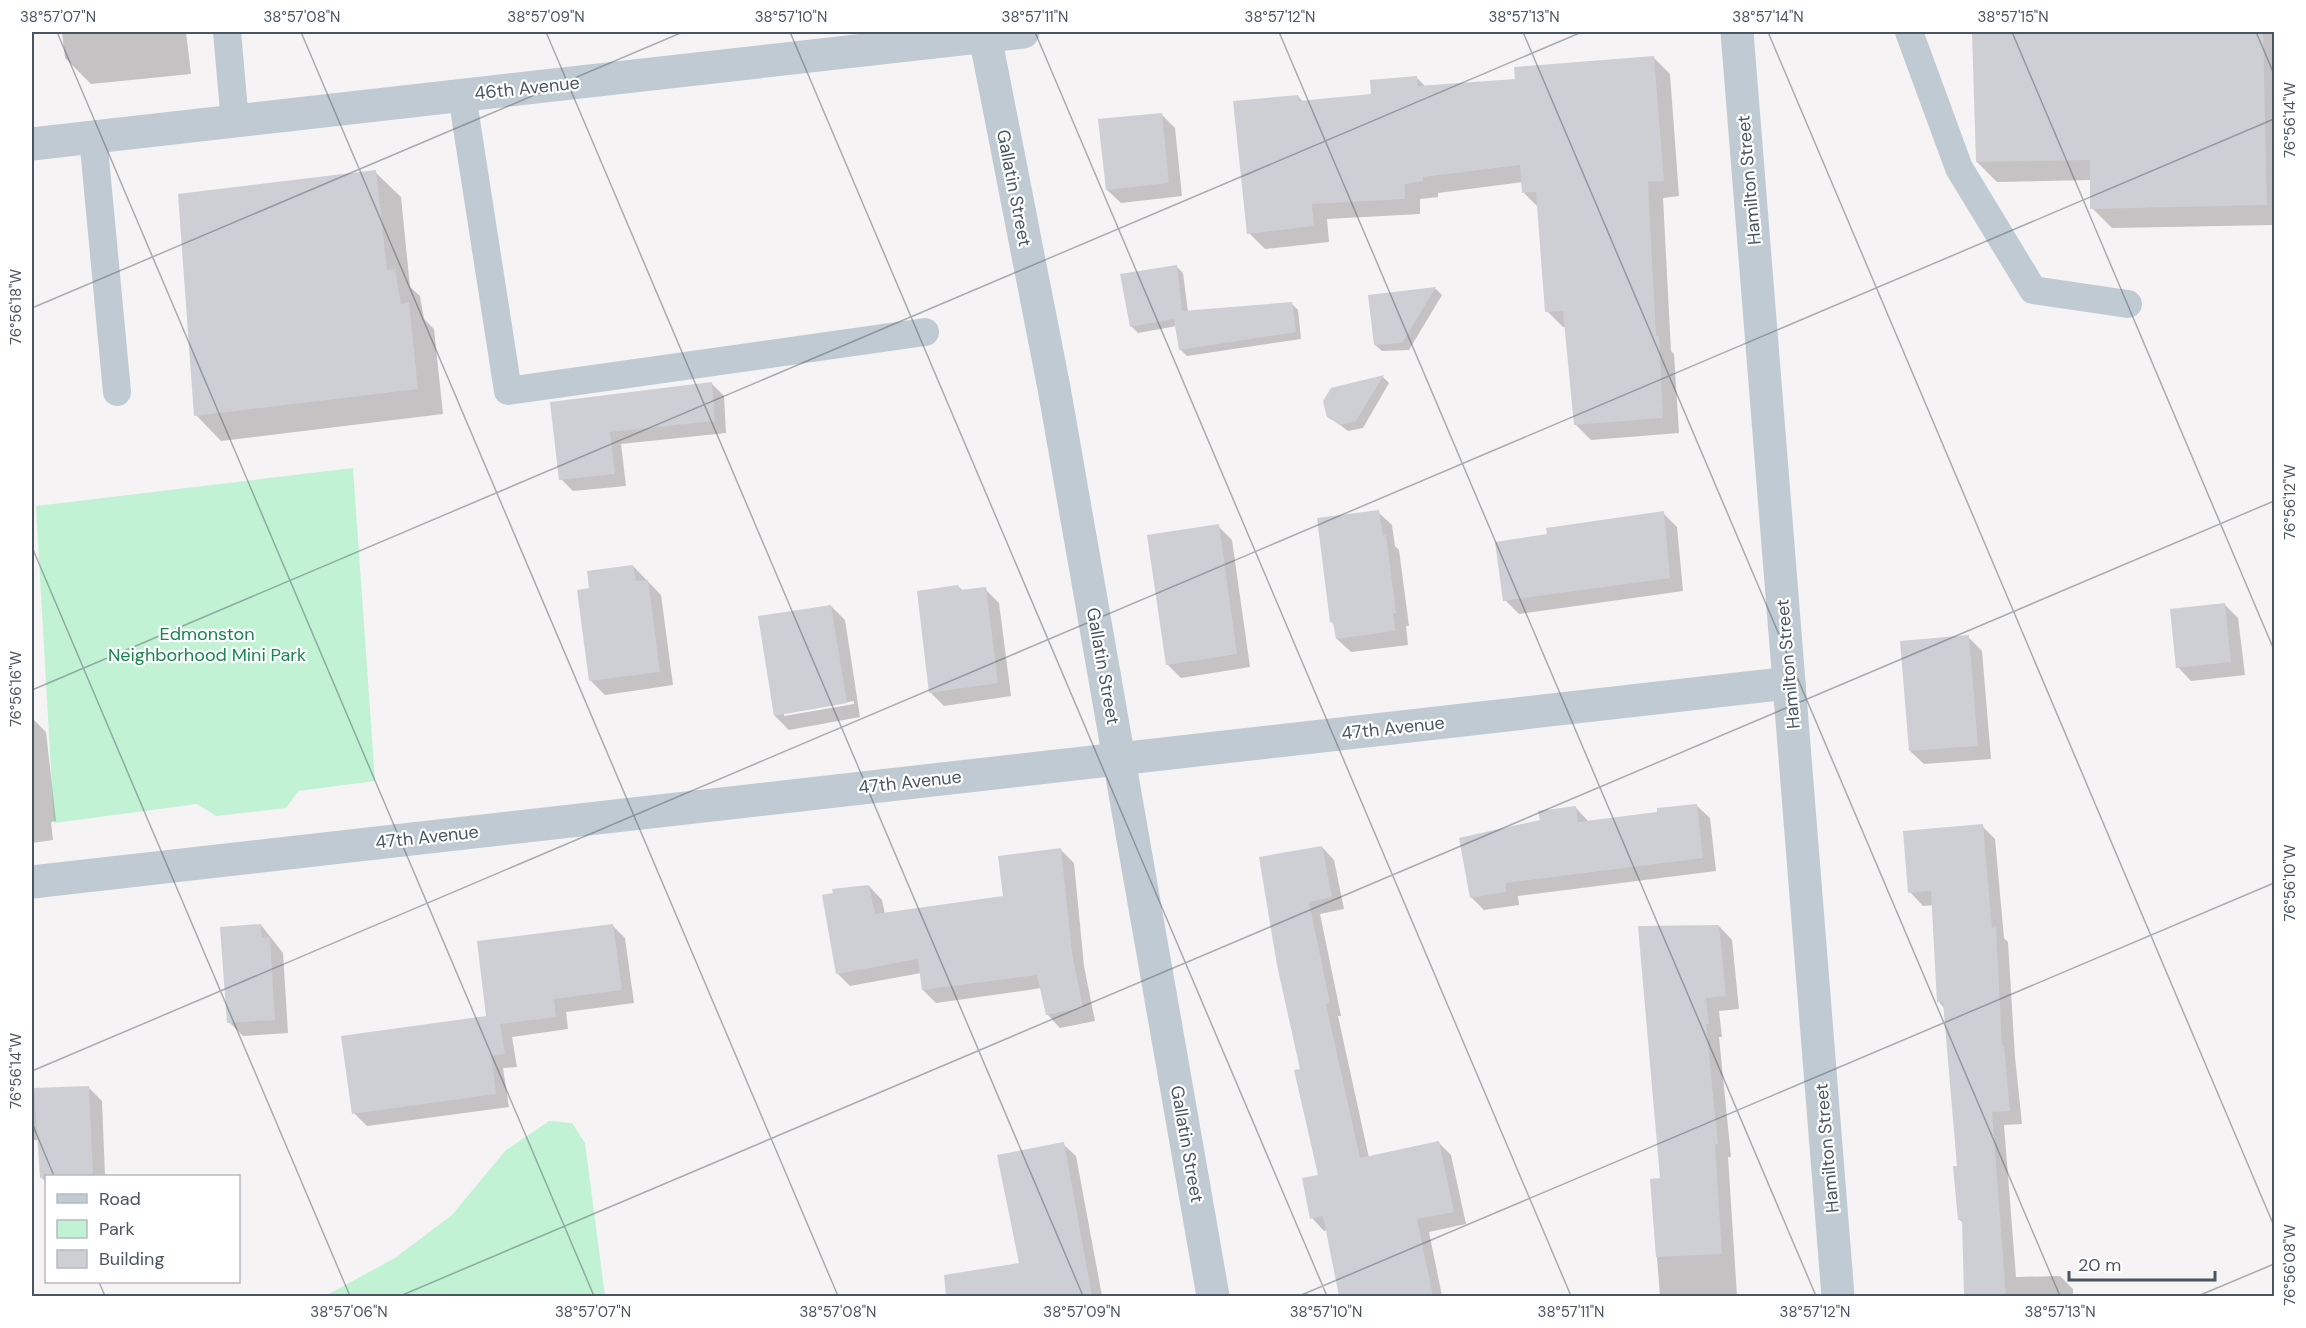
<svg xmlns="http://www.w3.org/2000/svg" width="2306" height="1328" font-family="'DM Sans',sans-serif">
<rect width="100%" height="100%" fill="#f5f3f3"/>
<g fill="#c2f2d4">
<path d="M353,468L375,781L298,791L286,808L216,816L197,804L54,823L36,506Z"/>
<path d="M549,1121L572,1123L585,1143L605,1296H325L395,1258L452,1215L506,1150Z"/>
</g>
<g fill="#0003" fill-rule="evenodd">
<path d="M62,32H186L191,74L91,84L65,58Z"/>
<path d="M1974,32H2274V225L2112,228L2092,208L2091,180L1997,182L1977,162Z"/>
<path d="M1654,58L1670,74L1679,196L1663,198L1671,351L1674,354L1679,433L1591,440L1575,424L1566,327H1563L1547,311L1538,207L1524,193L1523,182L1438,193V197L1420,199V214L1327,219L1329,242L1265,249L1249,233L1298,96L1303,102L1372,95L1417,78L1426,87L1516,80Z"/>
<path d="M1161,114L1175,128L1182,196L1121,203L1107,190Z"/>
<path d="M375,172L401,197L410,287L420,296L424,319L434,329L443,414L221,441L196,415Z"/>
<path d="M1177,267L1183,273L1188,312L1291,303L1298,310L1301,339L1187,356L1180,349L1177,326L1138,333L1131,326Z"/>
<path d="M1436,289L1442,295L1409,350L1382,351L1375,345L1369,297Z"/>
<path d="M1383,377L1389,383L1363,428L1348,431L1328,416L1332,389Z"/>
<path d="M712,384L724,396L726,433L621,444L626,486L573,491L561,479L552,403Z"/>
<path d="M1378,512L1392,525L1395,546L1399,550L1409,626H1406L1408,645L1351,652L1337,639L1335,626L1331,621Z"/>
<path d="M1663,513L1677,527L1683,591L1519,614L1505,600L1548,536Z"/>
<path d="M1218,526L1232,540L1250,667L1181,678L1167,664Z"/>
<path d="M633,566L661,595L673,685L605,695L591,681L579,591L591,589Z"/>
<path d="M958,586L963,591L985,589L999,603L1011,696L944,706L930,692Z"/>
<path d="M2224,604L2238,618L2245,675L2191,681L2178,667Z"/>
<path d="M831,606L845,620L860,717L789,730L775,716ZM854,701V704L784,716V713Z"/>
<path d="M1968,637L1982,651L1991,759L1924,764L1910,751Z"/>
<path d="M32,718L46,732L56,821L51,822L53,840L32,843Z"/>
<path d="M1696,805L1710,818L1716,871L1518,896L1519,905L1484,910L1471,897L1541,821L1575,807L1589,822L1658,814Z"/>
<path d="M1982,826L1995,839L2004,938L2008,942L2015,1057L2022,1124L2004,1125L2016,1277L2060,1276L2073,1289V1296H1966L1964,1224L1959,1219L1958,1167L1945,1009L1939,1002L1933,905L1923,906L1910,892Z"/>
<path d="M1322,847L1334,860L1344,909L1320,914L1341,1016H1338L1369,1158L1439,1143L1451,1155L1466,1224L1429,1232L1442,1296H1340L1327,1230L1324,1231L1312,1218L1320,1176L1302,1070L1278,965Z"/>
<path d="M1061,850L1074,863L1084,966L1095,1021L1060,1028L1047,1014L1042,988L936,1003L923,990L921,973L850,986L837,973L869,886L882,900L885,914L1004,898Z"/>
<path d="M261,925L283,953L288,1033L243,1036L229,1022Z"/>
<path d="M612,925L625,938L634,1003L566,1012L568,1029L512,1037L517,1067L503,1068L509,1107L367,1126L354,1113Z"/>
<path d="M1719,926L1732,940L1739,1009L1719,1011L1722,1037H1719L1731,1157H1728L1737,1296H1660L1651,1180L1662,1179Z"/>
<path d="M88,1087L102,1101L105,1176H46V1182L41,1177L39,1140H32V1090Z"/>
<path d="M1063,1144L1076,1156L1102,1296H1020L1014,1265L1021,1264Z"/>
</g>
<g fill="#cdcfd5">
<path d="M1972,32H2263L2267,205L2090,209V160L1976,162Z"/>
<path d="M1654,56L1664,181L1648,182L1656,336H1659L1663,418L1574,425L1563,311L1545,312L1536,192L1522,193L1520,165L1423,177V181L1405,184V199L1312,204L1314,226L1247,234L1233,101L1298,95L1299,101L1371,94L1370,80L1417,76L1418,86L1515,79L1514,67Z"/>
<path d="M1162,113L1169,183L1106,190L1098,119Z"/>
<path d="M376,170L387,270L395,269L401,304L409,302L418,389L194,416L178,194Z"/>
<path d="M1177,265L1182,311L1292,302L1296,332L1179,350L1174,319L1130,327L1120,274Z"/>
<path d="M1436,287L1402,343L1374,345L1368,295Z"/>
<path d="M1384,375L1356,421L1340,425L1327,417L1323,401L1331,388Z"/>
<path d="M712,382L715,421L610,432L615,474L559,480L550,402Z"/>
<path d="M1379,510L1383,536L1386,535L1396,613H1393L1395,631L1336,639L1333,622H1330L1317,518Z"/>
<path d="M1664,511L1670,578L1503,601L1495,542L1547,534L1546,528Z"/>
<path d="M1219,524L1237,654L1166,665L1147,535Z"/>
<path d="M633,565L636,581L648,580L660,672L589,681L577,590L589,588L587,571Z"/>
<path d="M958,585L960,590L986,587L998,683L929,693L917,591Z"/>
<path d="M2225,603L2231,662L2176,668L2170,609Z"/>
<path d="M831,605L847,703L774,716L758,616Z"/>
<path d="M1969,635L1978,746L1909,751L1900,641Z"/>
<path d="M1697,804L1703,858L1506,883V892L1470,898L1459,838L1540,820L1538,811L1576,806L1578,822L1657,812V808Z"/>
<path d="M1983,824L1992,928L1996,927L2002,1045H2004L2010,1111L1992,1112L2006,1296H1964L1962,1219L1958,1220L1953,1166H1957L1943,1002H1937L1931,891L1908,893L1903,831Z"/>
<path d="M1322,846L1332,897L1309,902L1330,1003L1326,1004L1360,1158L1439,1141L1454,1212L1417,1219L1433,1296H1339L1323,1216L1310,1219L1302,1178L1318,1175L1294,1070L1300,1069L1277,965L1259,857Z"/>
<path d="M1061,848L1072,952L1083,1008L1046,1015L1037,975L922,990L918,959L836,974L822,895L833,893L832,889L869,885L875,914L1003,896L998,856Z"/>
<path d="M261,924L262,938L270,937L275,1020L227,1023L220,927Z"/>
<path d="M613,924L622,990L554,999L556,1017L500,1024L505,1054L491,1056L496,1094L352,1114L341,1036L486,1016L477,941Z"/>
<path d="M1719,925L1726,996L1706,998L1709,1024H1706L1718,1144H1715L1722,1254L1656,1257L1650,1179L1660,1178L1638,926Z"/>
<path d="M89,1086L93,1175L40,1178L34,1088Z"/>
<path d="M1064,1142L1092,1296H946L944,1275L1019,1263L997,1155Z"/>
</g>
<g fill="none" stroke-linecap="round" stroke-linejoin="round">
<g stroke="#c0cad2" stroke-width="28">
<path d="M227,32L235,122"/>
<path d="M1909,32L1959,168L2033,290L2128,304"/>
<path d="M462,95L508,391L925,332"/>
<path d="M93,137L117,392"/>
</g>
<g stroke="#c0cad2" stroke-width="33">
<path d="M1737,32L1838,1296"/>
<path d="M985,36L1054,388L1213,1296"/>
<path d="M32,144L1023,32"/>
<path d="M32,882L1789,683"/>
</g>
</g>
<path fill="none" stroke="#495661" stroke-width="1.5" stroke-opacity="0.45" d="M57,32L594,1296M301,32L838,1296M546,32L1083,1296M790,32L1327,1296M1035,32L1571,1296M1279,32L1816,1296M1523,32L2060,1296M1768,32L2274,1226M2012,32L2274,650M2256,32L2274,74M32,308L683,32M32,547L350,1296M32,690L1582,32M32,1071L2274,119M32,1123L54,1176M99,1282L105,1296M400,1296L2274,501M1299,1296L2274,883M2198,1296L2274,1264"/>
<g text-anchor="middle" stroke-width="4.5" stroke-linejoin="round" paint-order="stroke">
<g font-size="18" fill="#495661" stroke="#fff">
<text transform="translate(527 88) rotate(-6)" y="6">46th Avenue</text>
<text transform="translate(1749 180) rotate(-95)" y="6">Hamilton Street</text>
<text transform="translate(1014 188) rotate(79)" y="6">Gallatin Street</text>
<text transform="translate(1788 664) rotate(-95)" y="6">Hamilton Street</text>
<text transform="translate(1103 666) rotate(80)" y="6">Gallatin Street</text>
<text transform="translate(1393 728) rotate(-6)" y="6">47th Avenue</text>
<text transform="translate(910 782) rotate(-6)" y="6">47th Avenue</text>
<text transform="translate(427 837) rotate(-6)" y="6">47th Avenue</text>
<text transform="translate(1187 1144) rotate(80)" y="6">Gallatin Street</text>
<text transform="translate(1827 1148) rotate(-95)" y="6">Hamilton Street</text>
</g>
<g font-size="18" fill="#15874d" stroke="#fff">
<text x="207" y="640">Edmonston<tspan x="207" dy="21">Neighborhood Mini Park</tspan></text>
</g>
</g>
<rect width="2306" height="1328" fill="none" stroke="#ffffff" stroke-width="66"/>
<rect x="45" y="1175" width="195" height="108" fill="#ffffff" stroke="#b6bbc0" stroke-width="1.5"/>
<rect x="57" y="1194" width="30" height="9" fill="#c0cad2" stroke="#b6bbc0" stroke-width="1.5"/>
<text x="99" y="1205" font-size="18" fill="#495661">Road</text>
<rect x="57" y="1220" width="30" height="18" fill="#c2f2d4" stroke="#b6bbc0" stroke-width="1.5"/>
<text x="99" y="1235" font-size="18" fill="#495661">Park</text>
<rect x="57" y="1250" width="30" height="18" fill="#cdcfd5" stroke="#b6bbc0" stroke-width="1.5"/>
<text x="99" y="1265" font-size="18" fill="#495661">Building</text>
<path d="M2069 1271v9h146v-9" fill="none" stroke="#495661" stroke-width="3"/>
<text x="2078" y="1271" font-size="18" fill="#495661" stroke="#ffffff" stroke-width="4.5" paint-order="stroke">20 m</text>
<rect x="33" y="33" width="2240" height="1262" fill="none" stroke="#495661" stroke-width="2"/>
<g font-size="15" text-anchor="middle" fill="#495661">
<text x="58" y="22">38°57'07"N</text>
<text x="302" y="22">38°57'08"N</text>
<text x="546" y="22">38°57'09"N</text>
<text x="791" y="22">38°57'10"N</text>
<text x="1035" y="22">38°57'11"N</text>
<text x="1280" y="22">38°57'12"N</text>
<text x="1524" y="22">38°57'13"N</text>
<text x="1768" y="22">38°57'14"N</text>
<text x="2013" y="22">38°57'15"N</text>
<text transform="translate(2290 120) rotate(-90)" y="5">76°56'14"W</text>
<text transform="translate(16 307) rotate(-90)" y="5">76°56'18"W</text>
<text transform="translate(2290 502) rotate(-90)" y="5">76°56'12"W</text>
<text transform="translate(16 689) rotate(-90)" y="5">76°56'16"W</text>
<text transform="translate(2290 883) rotate(-90)" y="5">76°56'10"W</text>
<text transform="translate(16 1071) rotate(-90)" y="5">76°56'14"W</text>
<text transform="translate(2290 1265) rotate(-90)" y="5">76°56'08"W</text>
<text x="349" y="1317">38°57'06"N</text>
<text x="593" y="1317">38°57'07"N</text>
<text x="838" y="1317">38°57'08"N</text>
<text x="1082" y="1317">38°57'09"N</text>
<text x="1326" y="1317">38°57'10"N</text>
<text x="1571" y="1317">38°57'11"N</text>
<text x="1815" y="1317">38°57'12"N</text>
<text x="2060" y="1317">38°57'13"N</text>
</g>
</svg>
